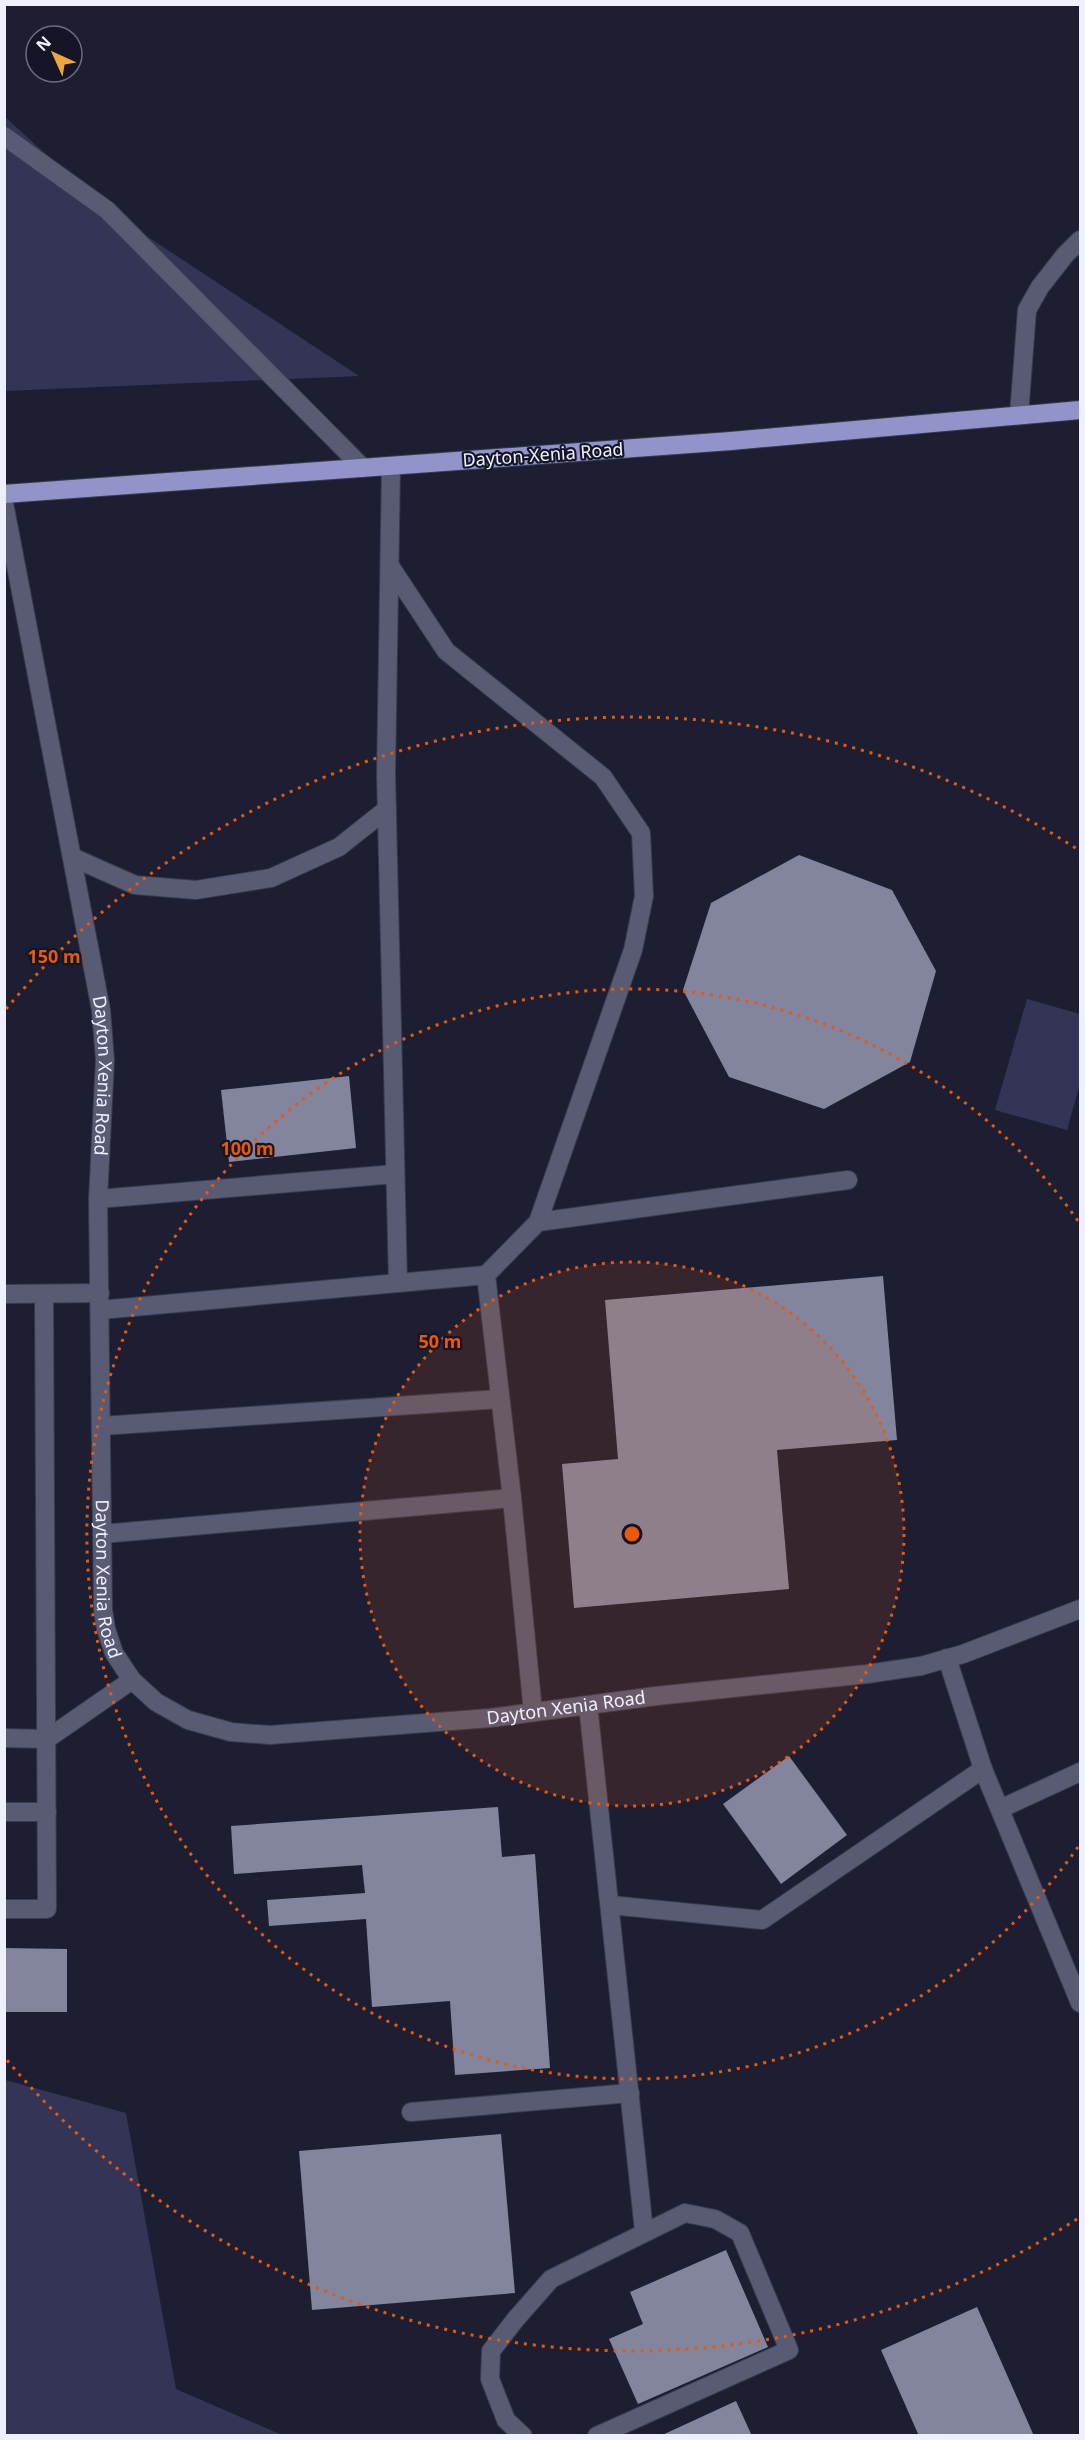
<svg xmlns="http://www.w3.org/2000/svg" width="1085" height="2440" font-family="'Noto Sans',sans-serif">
<rect width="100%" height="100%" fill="#1e1e33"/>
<g fill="#343457">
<path d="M4,116L107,210L359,376L5,391Z"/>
<path d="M1027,999L1080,1014V1084L1067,1130L995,1110Z"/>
<path d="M5,2080L126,2113L176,2389L282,2435H5Z"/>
</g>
<g fill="#83849e">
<path d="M799,855L892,890L936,971L910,1062L824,1109L729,1077L683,990L711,903Z"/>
<path d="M349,1076L356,1148L229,1162L221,1090Z"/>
<path d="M883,1276L897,1440L777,1450L789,1589L574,1608L562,1464L618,1459L605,1300Z"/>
<path d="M789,1756L847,1835L781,1884L723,1804Z"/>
<path d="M498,1807L502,1857L535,1854L550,2068L455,2075L450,2001L372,2007L366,1919L269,1926L267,1900L365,1893L362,1865L234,1874L231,1826Z"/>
<path d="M4,1948L67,1949V2012H4Z"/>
<path d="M501,2134L515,2293L312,2310L299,2151Z"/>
<path d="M726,2250L768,2347L638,2404L609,2339L643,2324L630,2292Z"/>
<path d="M977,2307L1034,2436H919L881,2350Z"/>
<path d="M736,2401L752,2436H660Z"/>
</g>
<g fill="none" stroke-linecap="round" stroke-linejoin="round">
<g stroke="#3b3b50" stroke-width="20">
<g id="minor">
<path d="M4,136L107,210L363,468"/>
<path d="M1019,415L1027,310L1040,287L1065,255L1080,240"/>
<path d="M391,466L386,774L398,1283"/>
<path id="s1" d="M4,503L101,1010L105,1060L98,1199L103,1610L106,1629L114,1653L132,1680L156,1702L188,1720L231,1732L270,1735L490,1718L656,1696L867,1674L921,1666L963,1654L1080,1609"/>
<path d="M390,566L446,651L603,777L641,833L644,896L633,950L538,1222L486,1275"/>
<path d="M72,857L135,885L196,890L271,878L339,847L387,809"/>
<path d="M98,1199L395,1174"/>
<path d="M538,1222L848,1180"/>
<path d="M4,1294L100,1293"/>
<path d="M100,1310L486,1275L512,1498L533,1712"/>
<path d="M101,1426L500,1399"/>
<path d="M102,1534L512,1498"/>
<path d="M588,1705L644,2231"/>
<path d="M4,1738L47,1739L132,1680"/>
<path d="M983,1769L1080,2003"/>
<path d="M1000,1809L1080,1772"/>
<path d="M4,1812H47"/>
<path d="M610,1905L762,1920L983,1769L947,1658"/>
<path d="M4,1909H47L44,1294"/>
<path d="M411,2112L630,2093"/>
<path d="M523,2436L506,2420L490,2379L491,2351L515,2320L551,2279L685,2213L715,2219L740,2233L789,2350L597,2436"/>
</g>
</g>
<g stroke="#3b3b50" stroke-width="20">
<path id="major" d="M4,494L731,441L1080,410"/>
</g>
<use href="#minor" stroke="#595b74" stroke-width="18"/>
<use href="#major" stroke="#9294c9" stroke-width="18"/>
</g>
<circle cx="632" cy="1534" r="272" fill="#e8590c" fill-opacity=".12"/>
<g fill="none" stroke="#e8590c" stroke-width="3" stroke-dasharray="3 6">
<circle cx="632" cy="1534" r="272"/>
<path d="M1078 1847A545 545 0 1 1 1078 1221"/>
<path d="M1077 2219A817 817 0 0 1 6 2059M6 1009A817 817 0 0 1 1077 849"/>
</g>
<g text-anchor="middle" stroke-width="4.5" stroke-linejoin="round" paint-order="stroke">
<g font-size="18" fill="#eff0ff" stroke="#151528">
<text transform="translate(543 455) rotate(-4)" y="6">Dayton-Xenia Road</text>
<text dy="6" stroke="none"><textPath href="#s1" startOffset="582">Dayton Xenia Road</textPath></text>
<text dy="6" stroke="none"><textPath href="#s1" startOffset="1086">Dayton Xenia Road</textPath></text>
<text dy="6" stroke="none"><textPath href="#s1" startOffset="1644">Dayton Xenia Road</textPath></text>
</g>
</g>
<circle cx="632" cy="1534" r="9" fill="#e8590c" stroke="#151528" stroke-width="3"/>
<g font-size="18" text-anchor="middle" font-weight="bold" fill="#e8590c" stroke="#151528" stroke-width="4.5" stroke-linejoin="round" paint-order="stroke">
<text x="54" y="963">150 m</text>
<text x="247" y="1155">100 m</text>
<text x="440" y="1348">50 m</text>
</g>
<rect width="1085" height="2440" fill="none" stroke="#eff0ff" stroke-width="12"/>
<g transform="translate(54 54) rotate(315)"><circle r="28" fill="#151528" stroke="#6c6d7e" stroke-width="1.5"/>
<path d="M0-4.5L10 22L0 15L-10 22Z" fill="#efa73d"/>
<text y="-9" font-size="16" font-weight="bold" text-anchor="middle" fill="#eff0ff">N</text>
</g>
</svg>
